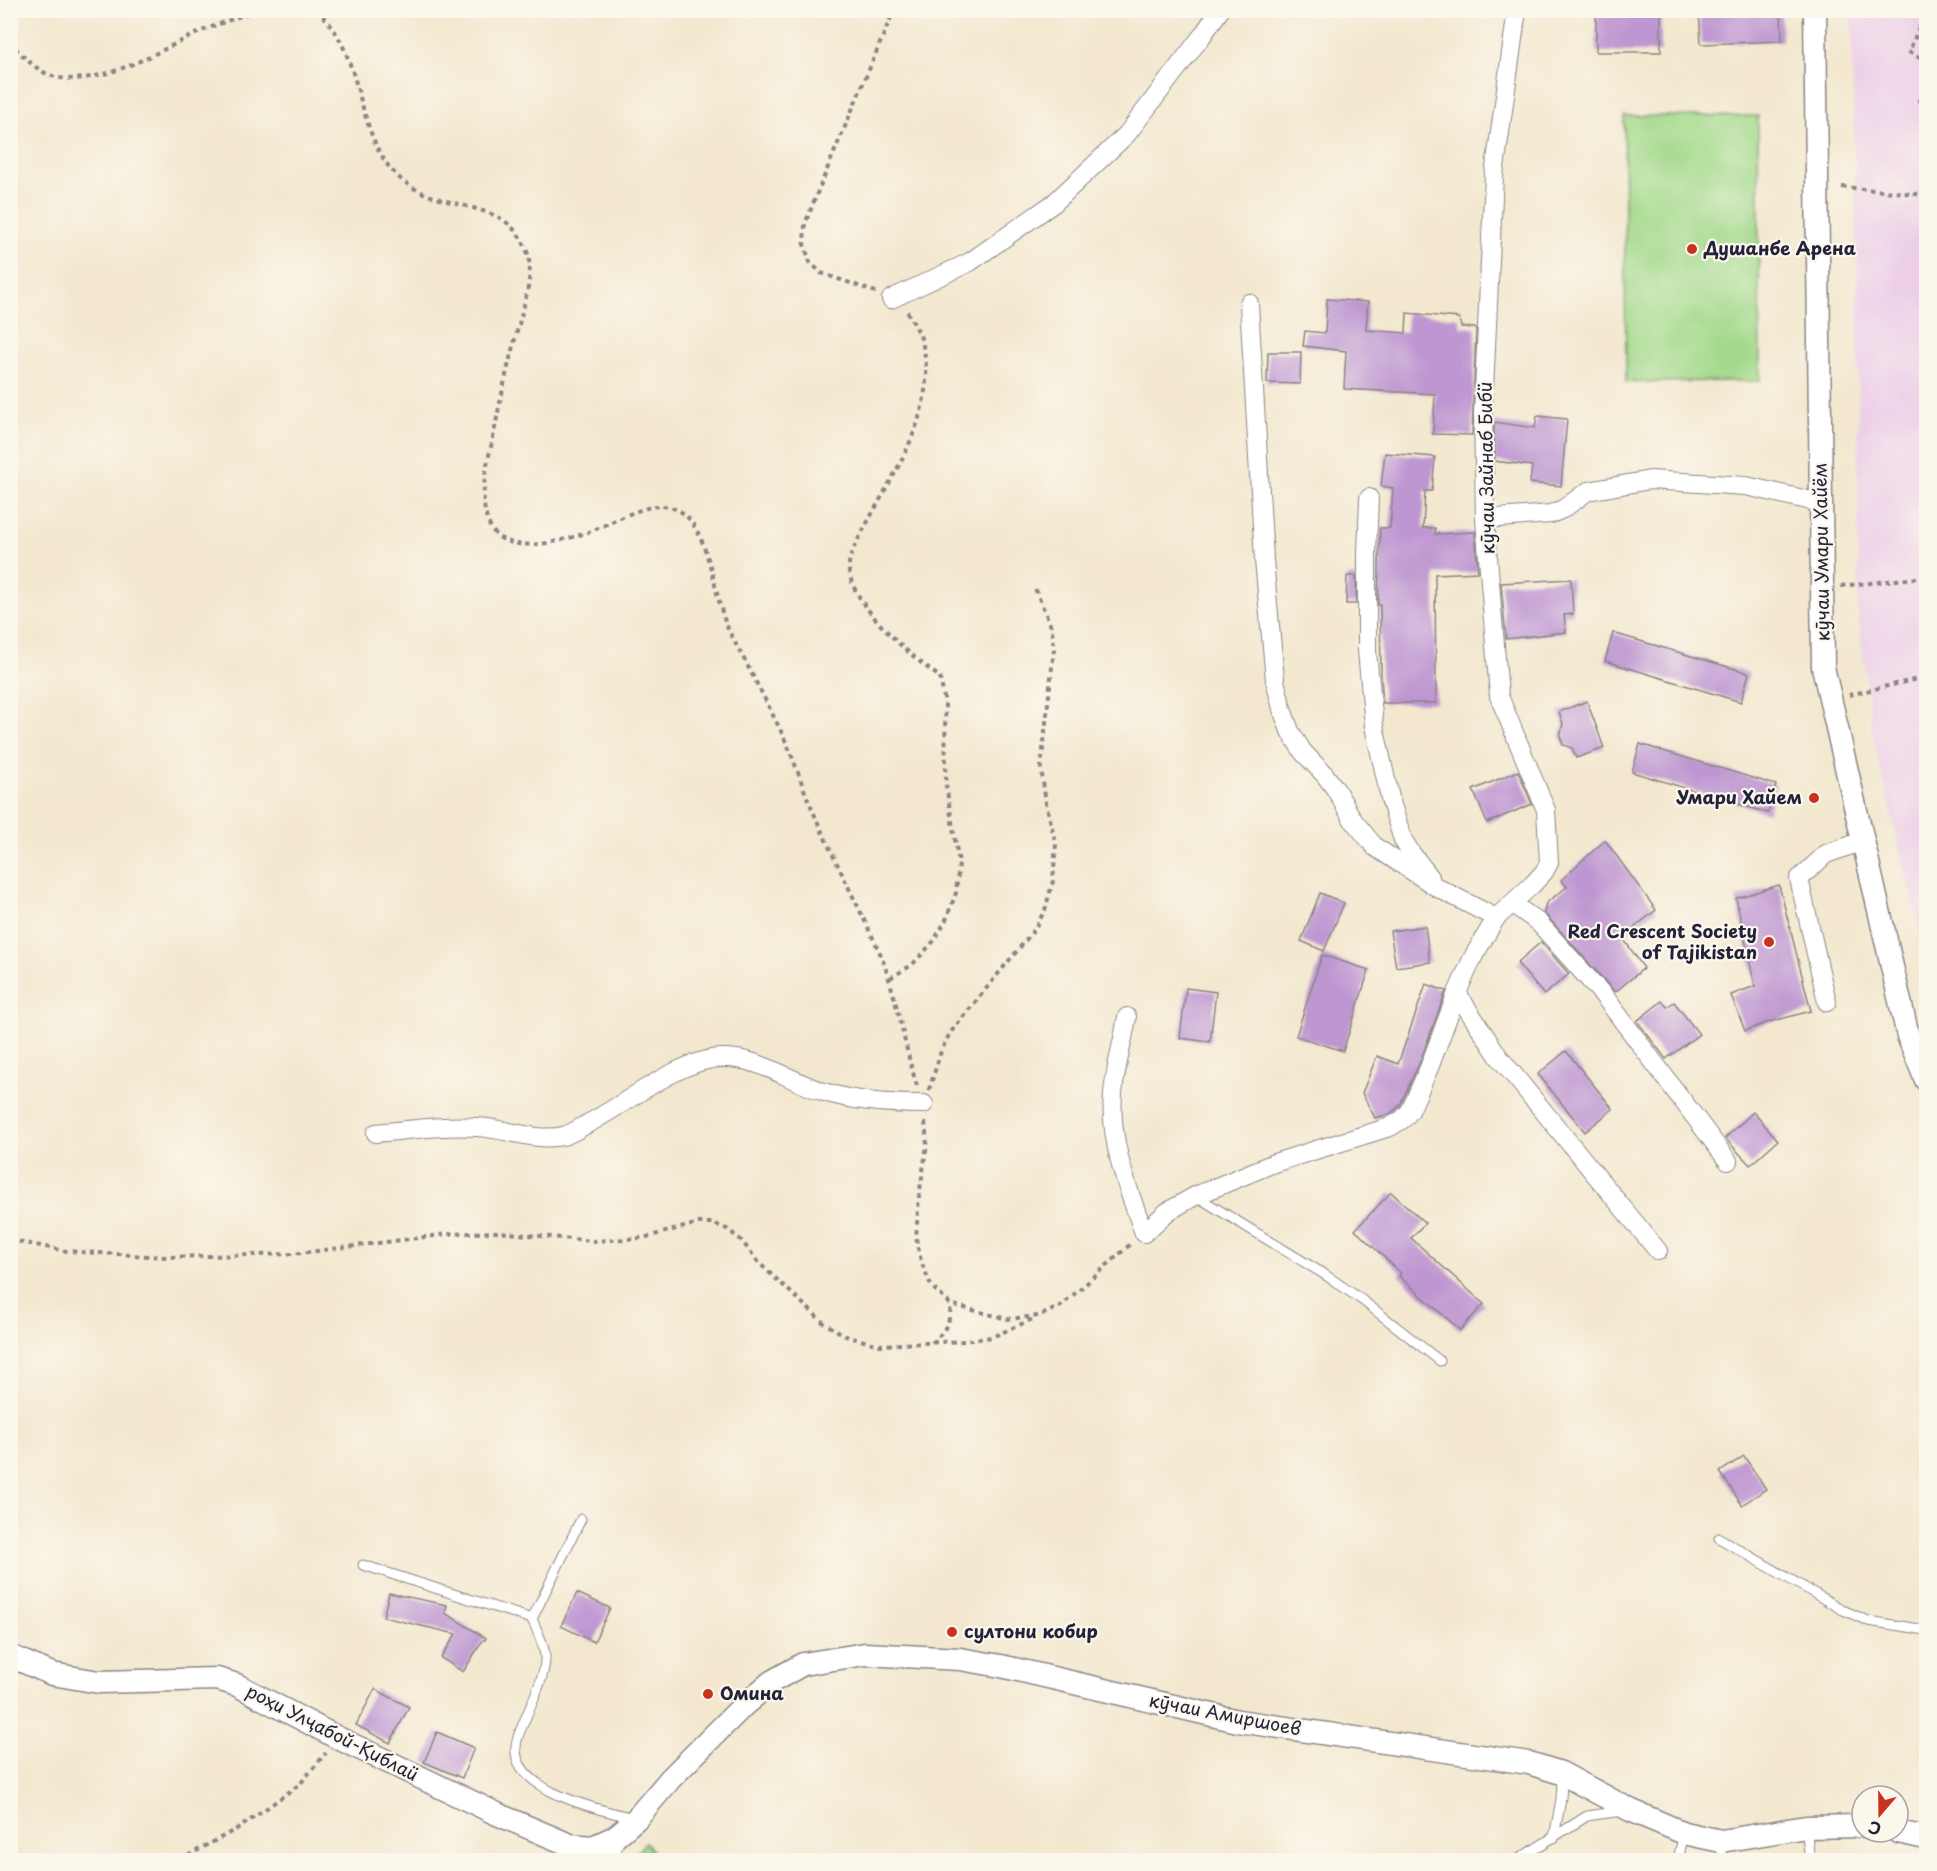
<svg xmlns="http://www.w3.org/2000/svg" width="1937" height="1871" font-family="'Playpen Sans',sans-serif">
<rect width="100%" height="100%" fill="#fbf7ec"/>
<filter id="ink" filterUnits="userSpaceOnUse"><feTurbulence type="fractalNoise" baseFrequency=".0167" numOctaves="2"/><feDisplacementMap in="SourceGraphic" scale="12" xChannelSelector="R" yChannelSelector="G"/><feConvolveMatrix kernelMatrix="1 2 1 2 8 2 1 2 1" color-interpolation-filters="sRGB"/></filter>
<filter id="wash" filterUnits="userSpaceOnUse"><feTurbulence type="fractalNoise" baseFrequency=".008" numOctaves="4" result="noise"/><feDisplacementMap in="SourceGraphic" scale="24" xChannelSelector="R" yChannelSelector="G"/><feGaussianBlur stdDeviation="1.35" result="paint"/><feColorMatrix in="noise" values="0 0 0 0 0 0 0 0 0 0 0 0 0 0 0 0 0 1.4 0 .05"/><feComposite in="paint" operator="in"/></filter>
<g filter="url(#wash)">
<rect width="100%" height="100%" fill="#f3e8cf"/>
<path fill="#edd0e8" d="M1851,11H1926V957L1873,738L1858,616V310Z"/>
<g fill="#a3d98b" stroke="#627e63" stroke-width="1.5">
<path d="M1624,116H1758L1760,381L1626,382Z"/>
<path d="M645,1843L660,1860H630Z"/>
</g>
<g id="blocks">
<g fill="#be96d1">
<rect x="1596" y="10" width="65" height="42"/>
<path d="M1699,10H1781L1782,41L1701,44Z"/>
<path d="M1327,299L1368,302L1366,330L1406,333L1407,313L1459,318L1461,327L1476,328L1472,435L1433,434L1435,394L1344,389L1346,351L1303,346L1305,331L1325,333Z"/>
<path d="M1268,352H1301L1300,384L1267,383Z"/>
<path d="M1537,416L1567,419L1561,486L1530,483L1532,466L1495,461L1494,422L1535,428Z"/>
<path d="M1385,453L1435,457L1432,491H1425L1423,528H1435V534L1475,532L1478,572L1435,574L1436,703H1383L1381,677L1380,605H1378L1380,528H1390L1393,488L1381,486Z"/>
<path d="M1347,576H1356V604H1346Z"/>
<path d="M1571,579L1573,614L1564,615L1566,632L1506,639L1501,583Z"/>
<path d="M1613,633L1749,673L1741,702L1605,661Z"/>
<path d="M1587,701L1604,748L1576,758L1572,748L1563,745L1560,736L1563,724L1559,712Z"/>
<path d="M1640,744L1776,785L1768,813L1632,772Z"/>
<path d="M1518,771L1532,804L1487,823L1473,790Z"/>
<path d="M1605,840L1656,910L1622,937L1644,968L1615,992L1544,913L1546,903L1567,887L1561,880Z"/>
<path d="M1779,885L1811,1011L1769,1022L1745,1031L1731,995L1755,986L1736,898Z"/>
<path d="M1320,893L1344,903L1324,951L1301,941Z"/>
<path d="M1425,926L1430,962L1396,967L1390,931Z"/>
<path d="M1541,942L1569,974L1544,995L1517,963Z"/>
<path d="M1322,955L1369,970L1343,1051L1296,1036Z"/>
<path d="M1426,984L1446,991L1419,1064L1400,1105L1390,1114L1375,1118L1362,1093L1377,1056L1398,1064Z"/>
<path d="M1186,988L1216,992L1210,1042L1180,1038Z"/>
<path d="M1662,1001L1667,1007L1674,1002L1699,1034L1666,1059L1637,1021Z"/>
<path d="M1566,1051L1613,1109L1585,1132L1538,1074Z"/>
<path d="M1753,1112L1778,1140L1750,1165L1725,1138Z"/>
<path d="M1391,1192L1425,1223L1411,1238L1484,1304L1460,1330L1399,1276L1401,1273L1355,1230Z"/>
<path d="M1744,1456L1766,1489L1742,1505L1720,1472Z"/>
<path d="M389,1593L447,1605L445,1613L486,1638L485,1640H483L463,1672L441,1658L456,1634L383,1617Z"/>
<path d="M577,1593L610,1608L594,1642L561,1626Z"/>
<path d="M375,1689L409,1707L390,1743L356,1725Z"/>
<path d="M437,1732L474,1748L462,1778L424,1762Z"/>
</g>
</g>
</g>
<g filter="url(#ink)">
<use href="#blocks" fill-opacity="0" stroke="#8a8585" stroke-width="1.5"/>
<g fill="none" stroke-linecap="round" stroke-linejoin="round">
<g stroke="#8a8585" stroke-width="11">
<g id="service">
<path d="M1196,1196L1327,1276L1362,1300L1440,1361"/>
<path d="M1719,1538L1843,1610L1868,1621L1926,1630"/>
<path d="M363,1565L532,1619C537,1631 545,1645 545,1658C546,1678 525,1716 518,1737C500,1789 600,1810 634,1818"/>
<path d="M532,1619L581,1519"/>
<path d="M1806,1827L1810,1860"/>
<path d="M1554,1838C1557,1817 1564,1796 1561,1775"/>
<path d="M1721,1842L1723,1860"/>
<path d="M1272,1860H1273"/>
<path d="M1517,1860L1587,1816L1622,1811"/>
<path d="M1678,1860L1684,1833"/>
</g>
</g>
<g stroke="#8a8585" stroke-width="20">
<g id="minor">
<path d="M891,299L970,262L1054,203L1127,134L1202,36L1220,10"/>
<path d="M1249,303L1264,560L1275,680L1282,709L1290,731L1303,752L1325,775L1336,790L1353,820L1375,847L1438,888L1496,918"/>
<path d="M1369,498L1367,552V651L1374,726L1391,802L1403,840L1411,853L1430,877"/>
<path d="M1485,519L1551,514L1563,509L1588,491L1650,480L1746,486L1821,503"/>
<path d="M1513,904L1539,923L1604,996L1728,1161"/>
<path d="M1457,993L1499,1057L1658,1251"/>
<path d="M1827,1002L1799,879L1826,854L1863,841"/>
<path d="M1127,1017C1123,1042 1115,1069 1113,1094C1109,1142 1128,1189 1144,1233L1167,1212L1195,1196L1274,1163L1390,1127L1403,1119L1410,1111L1429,1068L1457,993L1473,957L1496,918L1532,885L1544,872L1549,863L1546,810L1499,696L1485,519L1483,412L1494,175L1517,10"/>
<path d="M376,1133C410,1130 443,1125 477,1127C504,1128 535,1142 563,1136C571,1134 580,1128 587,1124C626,1104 678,1060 721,1058C758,1056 791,1082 824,1092C856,1102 891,1104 924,1104"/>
<path d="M610,1860L615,1837"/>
</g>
</g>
<g stroke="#8a8585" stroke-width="25">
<g id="tertiary">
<path d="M1815,10L1823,667L1908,1036L1926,1080"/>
<path d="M10,1656L52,1674L99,1682L217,1679L237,1685L338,1738L497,1814L570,1845L593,1847L615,1837L636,1819L671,1778L743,1706L771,1682L803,1664L865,1654L960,1659L1001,1666L1238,1721L1529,1763L1561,1773L1630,1810L1684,1833L1721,1841L1806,1827L1862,1826"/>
<path d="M1898,1832L1926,1838"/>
</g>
</g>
<g stroke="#8a8585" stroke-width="4" stroke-dasharray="4.5 4.5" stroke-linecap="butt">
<path d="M316,10C360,45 355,119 387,164C416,204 460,199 498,217C509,222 520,235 525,246C536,270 525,300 519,324C509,360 501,396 494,433C488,462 477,496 489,524C503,559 564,541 591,531C612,523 636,508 659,506C667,506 677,508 684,514C709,535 714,593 726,624C731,636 738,648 744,659C758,686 773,714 786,742C794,760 800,779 807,797C829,850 856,901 880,953C897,996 903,1042 917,1086"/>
<path d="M1926,10L1909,52L1926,61"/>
<path d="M10,41L12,45C25,58 40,75 60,78C109,84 161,49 204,30C221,23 239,17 256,10"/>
<path d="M1926,81L1919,101L1926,104"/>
<path d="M1842,187L1926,195"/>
<path d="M1922,193L1926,178"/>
<path d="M876,292L821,273L810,262L804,244L805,224L818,191L894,10"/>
<path d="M1841,586L1926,577"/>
<path d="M1849,695L1926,677"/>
<path d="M890,978L912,965L933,942L945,922L956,893L959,864L946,785L945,703L940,677C912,658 853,606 849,571C847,556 859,538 866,525C896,469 940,408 922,342C920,332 913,323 908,313L905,310"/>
<path d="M929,1090L941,1051L950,1033L1034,930L1045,910L1053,881L1056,844L1046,803L1041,768L1054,649L1052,629L1034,586"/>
<path d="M925,1122L927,1145L919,1196L916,1238L921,1261L931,1286L950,1304L1007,1319L1039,1316L1061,1306L1132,1243"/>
<path d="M10,1240L66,1251L166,1257L293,1254L448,1234L496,1232L594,1241L643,1238L699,1223H712L727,1229L741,1240L759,1263L824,1323L848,1337L880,1345L964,1341L992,1337L1035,1318"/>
<path d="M932,1343C944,1332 952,1321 950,1304"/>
<path d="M180,1860L242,1826L300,1784L326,1753"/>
</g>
<use href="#service" stroke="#fff" stroke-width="9"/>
<use href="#minor" stroke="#fff" stroke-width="18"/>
<use href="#tertiary" stroke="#fff" stroke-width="22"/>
</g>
</g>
<g fill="#c8321e" stroke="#fbf7ec" stroke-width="2">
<circle cx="1692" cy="249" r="6"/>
<circle cx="1814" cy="798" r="6"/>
<circle cx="1769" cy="942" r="6"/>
<circle cx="952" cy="1632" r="6"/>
<circle cx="708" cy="1694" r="6"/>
</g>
<g text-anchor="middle" stroke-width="4.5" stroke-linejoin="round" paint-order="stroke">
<g font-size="18" font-weight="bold" fill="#22223b" stroke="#fbf7ec" text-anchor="start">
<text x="1704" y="255">Душанбе Арена</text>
<text x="1802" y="804" text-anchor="end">Умари Хайем</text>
<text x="1757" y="938" text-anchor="end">Red Crescent Society<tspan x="1757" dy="21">of Tajikistan</tspan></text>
<text x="964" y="1638">султони кобир</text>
<text x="720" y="1700">Омина</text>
</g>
<g font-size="18" fill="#22223b" stroke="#fbf7ec">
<text transform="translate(1487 468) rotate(-91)" y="6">кӯчаи Зайнаб Бибӣ</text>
<text transform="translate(1822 552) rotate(-91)" y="6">кӯчаи Умари Хайём</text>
<text transform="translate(1225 1715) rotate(11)" y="6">кӯчаи Амиршоев</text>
<text transform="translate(332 1733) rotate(27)" y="6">роҳи Улҷабой-Қиблаӣ</text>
</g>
</g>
<rect width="1937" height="1871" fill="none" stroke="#fbf7ec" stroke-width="36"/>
<g transform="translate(1880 1814) rotate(200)"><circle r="28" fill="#fbf7ec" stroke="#a4a2a5" stroke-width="1.5"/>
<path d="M0-4.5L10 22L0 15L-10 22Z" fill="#c8321e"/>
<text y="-9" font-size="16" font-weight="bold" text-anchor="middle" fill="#22223b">С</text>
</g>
</svg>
